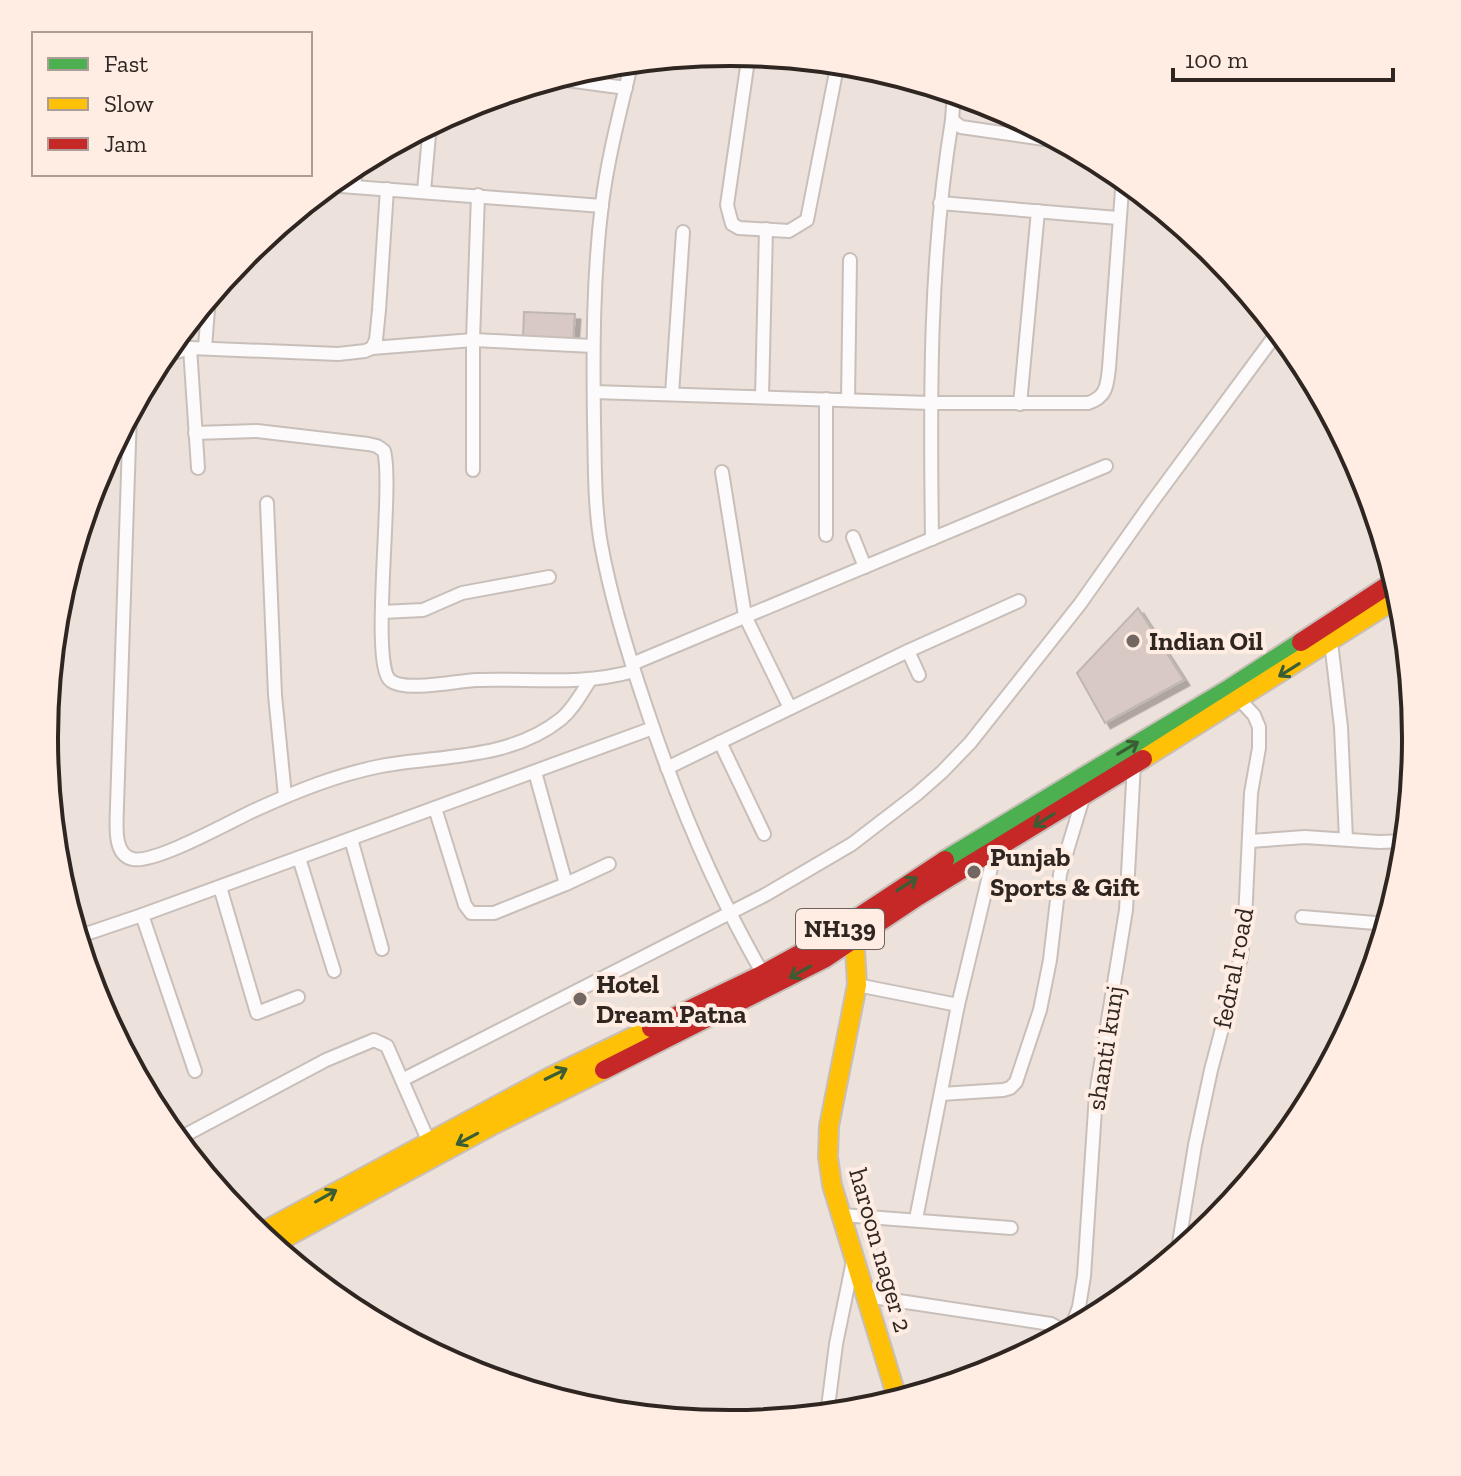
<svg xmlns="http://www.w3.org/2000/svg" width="1461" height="1476" font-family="'Zilla Slab',serif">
<defs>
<filter id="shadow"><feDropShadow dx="5.5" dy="5.5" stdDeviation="0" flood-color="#0004"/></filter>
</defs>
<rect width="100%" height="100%" fill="#ede1db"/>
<g fill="#d9c9c4" stroke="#bfb6b2" stroke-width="2" filter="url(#shadow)">
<path d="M524,312L575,314L573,341L523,339Z"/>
<path d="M1138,608L1184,680L1105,723L1077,673Z"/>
</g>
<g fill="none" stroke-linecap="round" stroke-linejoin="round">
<g stroke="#c8bfba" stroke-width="16">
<g id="street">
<path d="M749,53L727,205L732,224L739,228L789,231L807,220L838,62"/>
<path d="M632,61C621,108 608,156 602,204C593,276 593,350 594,422C595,462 594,504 601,544C611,599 628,654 646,707C677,801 714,889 763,974"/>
<path d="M552,78L626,88"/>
<path d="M954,92L952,120L961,127L1065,142"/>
<path d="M328,185L602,206"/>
<path d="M354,187L356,164"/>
<path d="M424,191L430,124"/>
<path d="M940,203L1118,218"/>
<path d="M205,347L209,297"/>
<path d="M190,348L198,468"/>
<path d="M372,348L473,340L593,346"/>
<path d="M159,357L190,348L338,354L365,351L372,348L376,340L379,310L387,189"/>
<path d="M594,392L930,403H1088C1107,397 1107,385 1109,368L1123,176"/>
<path d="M672,394L683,232"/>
<path d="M762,397L766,229"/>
<path d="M826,399V535"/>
<path d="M848,400L850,260"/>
<path d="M1020,404L1038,211"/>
<path d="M130,413L117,806C117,822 112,855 133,859C155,864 231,821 255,810C297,791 336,775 381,766C441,755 510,760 561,719C573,709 581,694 590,680"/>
<path d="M195,433L257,431L368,444L377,446L384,451C394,488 369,666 391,681C406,692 456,681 476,680C530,678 581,686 634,671"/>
<path d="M473,470V340L478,195"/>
<path d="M722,472L745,616L790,708"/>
<path d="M267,503L275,695L285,796"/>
<path d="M853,537L865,567"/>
<path d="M932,539C930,398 929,260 952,120"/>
<path d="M1395,600L1407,640"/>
<path d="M382,612L423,610L462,593L549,577"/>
<path d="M1331,642L1341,727L1346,839"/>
<path d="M908,651L919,675"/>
<path d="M632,664L1106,466"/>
<path d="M720,742L764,834"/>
<path d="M667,768L908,651L1019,601"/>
<path d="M435,808L465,905L471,913H494L566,884L535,772"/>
<path d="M351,839L382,949"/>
<path d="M1250,841L1305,837L1379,842L1407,841"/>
<path d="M299,858L334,971"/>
<path d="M566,884L609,864"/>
<path d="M220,887L257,1013L298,997"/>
<path d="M142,915L195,1071"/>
<path d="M1302,917L1388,924"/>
<path d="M77,937L142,915L653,728"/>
<path d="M857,985L958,1005"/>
<path d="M402,1080L765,895L852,844L917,794L942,772L970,743L1080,604L1152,502L1279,330"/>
<path d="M941,1094L1003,1090L1010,1088L1016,1082L1040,1010L1050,960L1060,874L1083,798"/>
<path d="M176,1140L326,1060L374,1040L387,1046L428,1140"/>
<path d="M842,1215L1011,1228"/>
<path d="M916,1219L958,1005L995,851"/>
<path d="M1177,1255L1195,1145L1211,1070L1241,957L1245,920L1251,793L1259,748V727L1254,715L1238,698"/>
<path d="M866,1296L1051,1324L1067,1333"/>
<path d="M1070,1331L1079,1307L1084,1276L1096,1094L1126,910L1134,764"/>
<path d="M827,1415L836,1344L853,1261"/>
</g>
</g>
<g stroke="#c8bfba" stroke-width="22">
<path id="fast" d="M945,860L1227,690L1301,642"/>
</g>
<g stroke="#c8bfba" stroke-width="22">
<g id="slow">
<path d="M1143,759L1401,596"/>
<path d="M844,933L855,949L857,985L829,1126L828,1157L832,1185L898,1401"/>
<path d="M258,1234L550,1077L651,1028"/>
<path d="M272,1245L491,1126L604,1070"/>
</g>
</g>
<g stroke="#c8bfba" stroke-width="22">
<g id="jam">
<path d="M1301,642L1396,580"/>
<path d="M651,1028L763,974L816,945L945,860"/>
<path d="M604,1070L824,959L917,897L1143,759"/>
</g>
</g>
<use href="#street" stroke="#fcfafa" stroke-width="12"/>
<use href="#fast" stroke="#4caf50" stroke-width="18"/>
<use href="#slow" stroke="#ffc107" stroke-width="18"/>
<use href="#jam" stroke="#c62828" stroke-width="18"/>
</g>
<defs><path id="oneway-shaft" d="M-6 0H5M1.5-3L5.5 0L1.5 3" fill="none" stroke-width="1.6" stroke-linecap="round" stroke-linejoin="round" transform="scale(2)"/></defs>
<g stroke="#3b5d34">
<use href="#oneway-shaft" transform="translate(1289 670) rotate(148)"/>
<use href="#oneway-shaft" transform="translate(1128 748) rotate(-31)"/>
<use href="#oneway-shaft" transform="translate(1044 820) rotate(148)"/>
<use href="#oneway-shaft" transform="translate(907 884) rotate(-33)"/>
<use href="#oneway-shaft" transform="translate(800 972) rotate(151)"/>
<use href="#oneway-shaft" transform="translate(556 1074) rotate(-26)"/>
<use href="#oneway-shaft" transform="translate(467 1139) rotate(152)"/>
<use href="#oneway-shaft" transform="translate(326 1196) rotate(-29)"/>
</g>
<g fill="#726763" stroke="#ffede3" stroke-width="3">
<circle cx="1133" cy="641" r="8"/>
<circle cx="974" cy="872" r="8"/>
<circle cx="580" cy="999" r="8"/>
</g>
<g text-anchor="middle" stroke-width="8" stroke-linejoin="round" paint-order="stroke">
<rect fill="#ffede3" stroke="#6d625c" stroke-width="2" x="796" y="909" width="88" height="40" rx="6"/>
<g font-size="24" font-weight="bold" fill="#2f2622">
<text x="840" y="937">NH139</text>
</g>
<g font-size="26" font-weight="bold" fill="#2f2622" stroke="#ffede3" text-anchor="start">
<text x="1149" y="650">Indian Oil</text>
<text x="990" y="866">Punjab<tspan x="990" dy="30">Sports &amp; Gift</tspan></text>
<text x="596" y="993">Hotel<tspan x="596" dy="30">Dream Patna</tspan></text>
</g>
<g font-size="26" fill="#2f2622" stroke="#ffede3">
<text transform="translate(1233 968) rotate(-79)" y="9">fedral road</text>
<text transform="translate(1105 1048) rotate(-81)" y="9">shanti kunj</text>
<text transform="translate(881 1250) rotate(74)" y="9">haroon nager 2</text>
</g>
</g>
<path d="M0 0H1461V1476H0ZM58 738a672 672 0 1 1 1344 0a672 672 0 1 1-1344 0Z" fill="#ffede3" fill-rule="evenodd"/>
<path fill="none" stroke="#2f2622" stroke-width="4" d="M58 738a672 672 0 1 1 1344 0a672 672 0 1 1-1344 0Z"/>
<rect x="32" y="32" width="280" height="144" fill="#ffede3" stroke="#ac9d96" stroke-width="2"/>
<rect x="48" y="58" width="40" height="12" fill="#4caf50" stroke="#ac9d96" stroke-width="2"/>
<text x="104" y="72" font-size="24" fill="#2f2622">Fast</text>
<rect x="48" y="98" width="40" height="12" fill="#ffc107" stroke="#ac9d96" stroke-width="2"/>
<text x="104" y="112" font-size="24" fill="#2f2622">Slow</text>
<rect x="48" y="138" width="40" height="12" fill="#c62828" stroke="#ac9d96" stroke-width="2"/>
<text x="104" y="152" font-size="24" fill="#2f2622">Jam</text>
<path d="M1173 68v12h220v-12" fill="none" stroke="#2f2622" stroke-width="4"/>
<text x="1185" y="68" font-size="24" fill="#2f2622" stroke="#ffede3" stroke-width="6" paint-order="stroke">100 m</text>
</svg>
